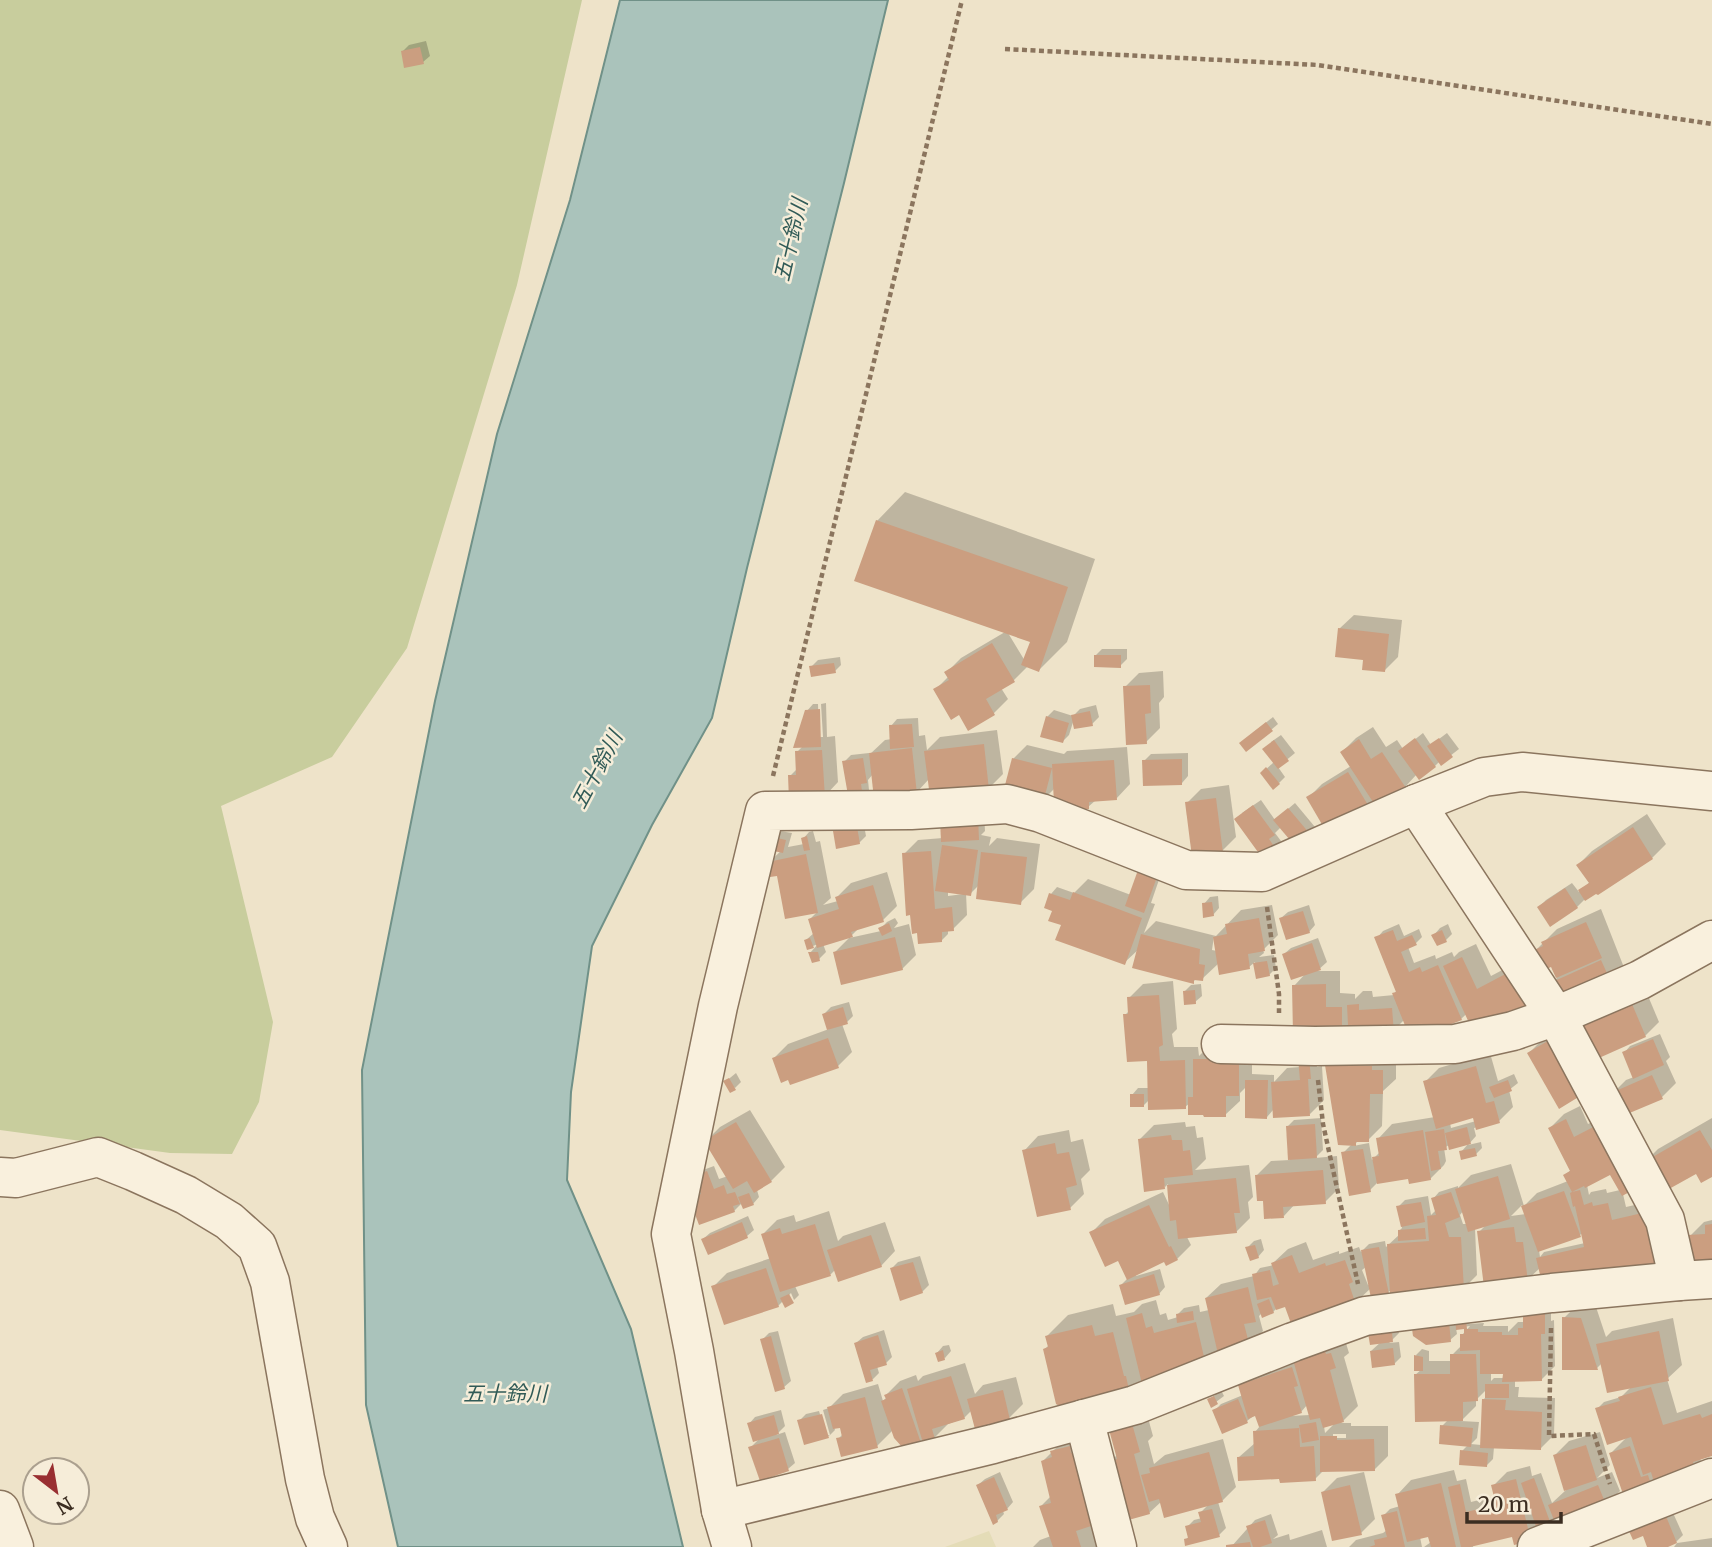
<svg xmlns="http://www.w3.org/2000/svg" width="1712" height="1547" font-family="Merriweather,'Noto Sans JP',serif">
<rect width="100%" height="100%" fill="#eee3c9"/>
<path fill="#e4dcb7" d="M989,1531L996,1547H945Z"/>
<path fill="#c8cd9d" d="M0,0H582L517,285L407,648L332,757L221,806L273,1022L259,1102L232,1154L170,1153L0,1130Z"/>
<path fill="#aac3bb" stroke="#709188" stroke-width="2" d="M620,0H888L844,183L747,568L712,718L652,825L592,946L571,1092L567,1180L631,1329L683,1547H398L366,1405L362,1070L435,701L497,434L570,200Z"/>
<g fill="#0003" fill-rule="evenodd">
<path d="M426,41L430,56L423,62L402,52L409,45Z"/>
<path d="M905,492L1095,559L1067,642L1039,670L1028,666L1014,680L1001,688L1008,699L994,713L968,728L960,713L935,690L949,676L947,672L961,658L1005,632L877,521ZM1008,633L1032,641L1025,661Z"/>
<path d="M1354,615L1402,620L1398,657L1384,671L1365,658L1339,629Z"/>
<path d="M1102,649H1127V659L1120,666L1096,655Z"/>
<path d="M840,657L841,665L835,671L811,667L818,660Z"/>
<path d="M1163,671L1164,697L1159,703L1160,728L1146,742L1125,687L1139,673Z"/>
<path d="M826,703L827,737L835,736L838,782L824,797L790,776L798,768L797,752L803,746L807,711L813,704H818L819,737H823L821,704Z"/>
<path d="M1096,705L1099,717L1092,724L1074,719L1069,735L1063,741L1047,717L1054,710L1073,716L1080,709Z"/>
<path d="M1273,717L1278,724L1271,730L1248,737Z"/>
<path d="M918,718L919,736L925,735L927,750L940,737L997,730L1003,774L989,788L929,779L917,792L873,774L868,780L869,790L863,796L844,762L851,755L869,753V755L885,740L892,739L891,726L897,719Z"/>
<path d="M1373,727L1386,747L1397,740L1403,749L1423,733L1431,745L1447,733L1459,749L1441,763L1440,761L1435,766L1417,774L1405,787L1370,809L1308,798L1322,784L1351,766L1342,752L1356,738Z"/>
<path d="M1281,735L1295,753L1278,767L1285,777L1279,783L1262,773L1274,762L1271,742Z"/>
<path d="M1027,745L1064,754L1067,751L1127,747L1130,784L1116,799L1096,800L1088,807L1055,788L1042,801L1013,759Z"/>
<path d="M1188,753V776L1182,783L1144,761L1151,754Z"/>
<path d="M1229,785L1236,837L1222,851L1187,803L1201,789Z"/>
<path d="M1261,800L1275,820L1295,803L1315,827L1309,833L1281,827L1275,833L1281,841L1274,848L1242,813Z"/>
<path d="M984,811L985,831L981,835L991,837L989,846L997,838L1040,844L1034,889L1020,903L979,885L970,894L966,893L967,915L953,929L948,930V934L942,940L904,854L918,840L943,838ZM948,891L963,894L948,896Z"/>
<path d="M1647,814L1666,844L1652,858L1595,892L1584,900L1577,907L1550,924L1539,907L1546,900L1572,883L1579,892L1590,882L1578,865L1592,851Z"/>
<path d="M862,815L866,836L859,843L840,819Z"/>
<path d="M780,831L792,833L788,847L804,844L803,839L809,832L813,831L816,842L820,841L831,898L823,905L838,901L837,897L851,883L887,872L897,906L883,920L859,928L852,935L823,944L826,952L819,959L810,953L818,944L808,948L806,940L814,933L810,919L817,912L779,874L769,862L781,851L774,837Z"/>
<path d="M1162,871L1151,903L1155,904L1144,933L1156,921L1216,936L1241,910L1272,905L1278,935L1263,950L1264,953L1259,957L1274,955L1276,968L1269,975L1257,977L1255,962L1249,967L1219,963L1202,979L1197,978L1193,982L1139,949L1124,963L1054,909L1051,894L1057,887L1074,893L1088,879L1131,895ZM1214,936L1217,951L1212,950Z"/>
<path d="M1218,896L1219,908L1213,915L1204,904L1210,897Z"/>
<path d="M1309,905L1315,925L1309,932L1281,918L1288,912Z"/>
<path d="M1601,909L1625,970L1610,981L1552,983L1557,978L1552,964L1535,951L1557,929Z"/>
<path d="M895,918L898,923L894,928L909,924L916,955L902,969L835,952L849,938L881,931L880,929L887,922Z"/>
<path d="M1399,924L1404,936L1419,929L1422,937L1416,943L1408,947L1414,963L1435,955L1436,959L1452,952L1454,957L1459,952L1476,944L1491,976L1527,957L1461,1019L1404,1020L1393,1031L1354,1023L1349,1024L1341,1032L1294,986L1306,973L1284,954L1291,948L1318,938L1327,962L1317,971H1340V993L1355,994V999L1363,991H1372L1373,997L1394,995V994L1397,990L1377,938L1383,931Z"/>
<path d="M1448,924L1452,934L1446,940L1434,935L1440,928Z"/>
<path d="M1173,981L1177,1029L1172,1034L1174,1047H1198L1199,1056L1209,1046H1252V1074L1274,1075V1082L1287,1068L1300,1067L1315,1052L1317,1067L1322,1066L1324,1100L1310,1114L1274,1109L1267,1117L1247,1086L1240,1093V1101L1225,1115L1190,1103L1185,1107L1150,1099L1144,1105L1132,1095L1138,1088H1149V1059L1125,1015L1130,1010L1129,998L1143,984Z"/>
<path d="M1201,984L1202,996L1195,1002L1184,992L1191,985Z"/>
<path d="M1643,984L1659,1022L1645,1036L1591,1060Z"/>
<path d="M849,1002L853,1016L847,1022L842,1024L852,1052L838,1066L774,1058L788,1044L829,1029L824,1014L831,1007Z"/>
<path d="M1567,1025L1560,1106L1529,1053L1543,1039Z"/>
<path d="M1660,1034L1670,1057L1666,1061L1676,1083L1662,1097L1618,1116L1623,1194L1626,1207L1665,1198L1677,1252L1540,1268L1527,1280L1479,1232L1487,1224L1475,1228L1477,1275L1463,1289L1403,1290L1390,1291L1388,1292L1371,1288L1355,1303L1286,1304L1277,1308L1273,1312L1262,1313L1259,1316L1263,1331L1249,1345L1143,1380L1129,1393L1045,1349L1049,1345L1047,1336L1068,1315L1113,1304L1116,1316L1134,1312L1142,1304L1156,1300L1160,1315L1166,1313L1168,1320L1178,1317V1314L1184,1308L1199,1305L1200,1312L1209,1310L1206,1298L1221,1284L1254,1276L1260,1268L1274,1265L1273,1263L1288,1249L1306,1242L1313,1260L1339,1251V1254L1359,1247L1361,1252L1369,1244L1385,1241L1386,1247L1400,1234V1230L1402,1228L1398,1207L1405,1200L1428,1196L1431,1215L1436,1210L1433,1199L1439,1192L1458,1186V1188L1471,1175L1511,1164L1524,1206L1537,1193L1568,1181L1565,1175L1571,1170L1550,1128L1564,1114L1580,1106L1588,1124L1618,1109L1612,1094L1626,1080L1634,1077L1624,1053L1630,1046ZM1617,1170L1620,1190L1607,1193L1606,1189L1591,1192L1589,1195L1587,1185ZM1522,1205L1526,1214L1511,1216ZM1463,1211L1467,1224H1463L1460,1215ZM1583,1232L1585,1243L1544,1252L1540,1257L1539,1250L1580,1235ZM1366,1267L1370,1284L1368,1285L1362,1270Z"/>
<path d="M1490,1053L1498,1081L1514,1074L1518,1083L1509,1090L1513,1107L1499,1121L1474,1128L1476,1136L1468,1145L1481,1142L1482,1148L1476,1154L1461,1152L1469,1143L1449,1145L1444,1148L1446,1161L1444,1165L1430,1179L1410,1177L1377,1183L1370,1190L1343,1153L1352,1144L1326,1059L1396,1057V1079L1383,1091L1382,1126L1368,1140H1359L1353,1146L1369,1143L1372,1160L1380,1152L1378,1139L1392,1124L1435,1117L1425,1082L1439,1068ZM1474,1116L1476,1121L1451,1128L1450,1123Z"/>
<path d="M736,1073L741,1082L735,1088L725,1082Z"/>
<path d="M750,1110L785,1167L771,1181L757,1190L759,1197L753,1204L742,1203L734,1211L691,1198L703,1170L714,1166L719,1179L728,1176L706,1141L720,1127Z"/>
<path d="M1321,1118L1323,1150L1315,1158L1337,1156L1339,1188L1325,1202L1295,1204L1284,1216L1264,1199L1257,1175L1271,1161L1290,1160L1287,1127L1294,1120Z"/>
<path d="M1712,1118V1175L1644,1163L1658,1149Z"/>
<path d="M1185,1122L1186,1127L1195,1126L1197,1138L1203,1137L1206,1159L1195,1170L1249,1165L1253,1197L1248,1202L1250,1218L1236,1232L1187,1237L1191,1245L1177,1259L1165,1260L1135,1274L1136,1276L1160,1269L1165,1287L1159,1294L1121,1285L1128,1278L1119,1258L1091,1233L1105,1219L1163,1192L1170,1207L1168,1184L1165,1187L1140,1139L1154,1125Z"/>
<path d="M1069,1130L1071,1142L1083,1139L1090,1170L1081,1179L1084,1194L1070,1208L1024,1151L1038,1136Z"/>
<path d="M829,1211L838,1241L843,1236L885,1222L895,1251L881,1266L835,1270L831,1274L795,1286L799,1295L794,1300L791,1293L778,1306L713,1287L727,1273L771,1258L763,1234L777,1220L794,1215L796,1222Z"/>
<path d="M748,1216L754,1230L747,1236L703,1239L710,1233Z"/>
<path d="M1712,1220V1266L1690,1236L1704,1222Z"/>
<path d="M1261,1239L1264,1250L1258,1257L1247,1248L1254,1241Z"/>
<path d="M920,1256L929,1285L922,1292L892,1268L898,1262Z"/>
<path d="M1578,1304H1595L1606,1337L1612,1331L1673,1318L1682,1365L1667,1379L1677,1413L1712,1401V1454L1700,1458L1703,1468L1652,1489L1611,1453L1628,1436L1597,1409L1604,1402L1621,1397L1632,1386L1602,1363L1597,1368L1564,1318Z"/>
<path d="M1551,1306V1321L1554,1320L1555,1366L1541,1380H1515V1387H1519L1518,1397L1555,1398L1554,1435L1540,1449L1494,1447L1493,1459L1486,1466L1462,1451L1468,1445L1442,1426L1448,1420L1415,1375L1422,1369L1416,1355L1422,1349L1429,1351V1361H1452V1355L1462,1345V1335L1470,1326L1456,1328L1457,1334L1450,1340L1412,1316L1473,1320L1469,1324L1484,1323L1483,1326H1508V1332L1518,1322H1525ZM1491,1372H1504V1378H1494L1491,1381ZM1487,1389V1396L1483,1400L1481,1445L1471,1444L1477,1438L1479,1422L1461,1421L1476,1406V1400Z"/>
<path d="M1397,1318L1399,1333L1389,1343L1399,1342L1401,1357L1394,1364L1371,1351L1382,1341Z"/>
<path d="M884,1330L892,1357L886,1363L877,1366L879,1373L873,1379L868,1381L856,1343L863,1337Z"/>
<path d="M778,1331L791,1381L784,1387L762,1340L769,1333Z"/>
<path d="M1345,1340L1349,1353L1344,1357L1358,1406L1341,1423H1351V1426H1388V1456L1374,1470H1324L1315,1479L1281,1477L1239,1457L1255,1443V1432L1260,1426L1256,1414L1247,1421L1223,1432L1214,1411L1221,1404L1243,1395L1239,1385L1254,1371ZM1307,1405L1310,1415L1289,1416L1301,1412ZM1336,1422L1325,1433L1324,1426ZM1333,1434H1346V1438H1333Z"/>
<path d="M949,1345L951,1351L945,1358L937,1353L943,1346Z"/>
<path d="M965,1363L975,1394L983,1385L1016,1377L1023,1404L1009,1418L972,1410L964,1418L948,1424L934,1438H924L920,1442L893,1430L877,1446L838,1439L843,1434L841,1426L834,1427L835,1430L830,1435L823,1410L829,1408L843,1394L878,1384L883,1401L887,1397L886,1395L900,1381L916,1375L918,1381L923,1376Z"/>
<path d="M1221,1390L1224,1396L1212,1405L1209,1400Z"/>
<path d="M1145,1407L1153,1436L1148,1441L1154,1464L1165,1455L1223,1439L1236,1487L1222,1501L1218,1502L1226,1528L1219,1535L1186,1540L1189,1536L1187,1527L1194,1520L1202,1518L1200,1513L1209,1504L1162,1501L1149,1513L1126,1519L1101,1547H1033L1040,1540L1051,1536L1041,1506L1051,1496L1043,1461L1074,1430L1110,1462L1118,1454L1110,1426Z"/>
<path d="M781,1410L785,1426L776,1435L785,1432L795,1463L788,1469L750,1448L760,1438L749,1424L755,1417Z"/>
<path d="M819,1411L826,1435H830L828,1436L799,1421L806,1414Z"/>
<path d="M1600,1432L1610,1465L1597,1478L1612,1472L1620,1491L1606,1505L1558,1523L1473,1545V1547H1424L1431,1542L1430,1535L1420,1537L1422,1547H1349L1356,1540L1383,1533L1387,1530L1383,1516L1390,1509L1400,1506L1397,1495L1411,1480L1454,1470L1457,1481L1466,1479L1471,1502L1495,1496L1493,1486L1507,1472L1530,1466L1532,1476L1541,1473L1552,1503L1566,1490L1555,1455L1569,1441Z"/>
<path d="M1000,1472L1013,1502L1007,1509L1003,1511L1004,1514L997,1521L978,1485L985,1479Z"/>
<path d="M1364,1472L1375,1519L1361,1533L1323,1492L1337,1478Z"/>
<path d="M1669,1504L1683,1535L1676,1542L1664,1547H1649Z"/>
<path d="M1271,1514L1278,1535L1273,1539L1289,1534L1290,1540L1322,1530L1327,1547H1231L1255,1520Z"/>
<path d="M1712,1538V1547H1674L1677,1543Z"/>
</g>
<g fill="#cb9e80">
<path d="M420,47L424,64L404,68L401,51Z"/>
<path d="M876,520L1068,587L1039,672L1021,665L1030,642L854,581Z"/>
<path d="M1338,628L1389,634L1385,672L1362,670L1363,660L1335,657Z"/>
<path d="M992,643L1015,682L986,699L995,715L968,731L959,715L951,720L933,689L949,680L944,672Z"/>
<path d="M1094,655H1121V668L1094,667Z"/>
<path d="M834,663L836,673L811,677L809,666Z"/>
<path d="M1150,685L1151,713L1145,714L1147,744L1126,745L1123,686Z"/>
<path d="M820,709L821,747L793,748L805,710Z"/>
<path d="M1090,711L1093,726L1074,729L1071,715Z"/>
<path d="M1046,716L1069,723L1063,743L1040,737Z"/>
<path d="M1266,722L1273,731L1246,752L1239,743Z"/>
<path d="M912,724L914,747L890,749L889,725Z"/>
<path d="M1415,738L1436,767L1419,780L1398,751Z"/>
<path d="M1439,738L1453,757L1441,766L1427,746Z"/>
<path d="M1359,739L1371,759L1382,752L1406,788L1377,808L1340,752Z"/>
<path d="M1274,740L1289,761L1278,769L1262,749Z"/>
<path d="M984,744L989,790L930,797L924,751Z"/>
<path d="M912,748L917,794L874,799L869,753Z"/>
<path d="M822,750L825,798L789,801L788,775H796L795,751Z"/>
<path d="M863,758L867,783L861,784L863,798L849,801L842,761Z"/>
<path d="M1012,758L1052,768L1043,803L1004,789Z"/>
<path d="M1182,759V785L1143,786L1142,760Z"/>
<path d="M1114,760L1117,800L1089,802V809L1065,810L1054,804L1052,764Z"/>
<path d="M1266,767L1280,784L1273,790L1260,773Z"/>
<path d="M1348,772L1371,810L1327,833L1306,797Z"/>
<path d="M1216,798L1223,853L1192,857L1185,802Z"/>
<path d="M1253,805L1275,835L1269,839L1276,849L1263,859L1234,819Z"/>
<path d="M1288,808L1310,834L1295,846L1273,820Z"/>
<path d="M978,816L979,840L941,842L940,819Z"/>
<path d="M856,821L860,844L836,849L832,825Z"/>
<path d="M1633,827L1653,859L1598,895L1596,894L1585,901L1578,890L1589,883L1576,865Z"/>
<path d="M807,836L810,850L804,851L801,838Z"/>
<path d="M772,837L786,840L783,853L769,850Z"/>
<path d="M942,845L978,850L971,896L935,891Z"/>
<path d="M931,851L935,909L952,907L954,931L942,932V942L918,944L917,933L912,934L910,915L906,916L902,853Z"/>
<path d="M981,852L1027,857L1021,905L976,899Z"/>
<path d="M806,854L818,913L785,919L777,876L770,877L768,862Z"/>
<path d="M1138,870L1157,877L1144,913L1125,906Z"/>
<path d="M873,885L884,922L851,932L853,937L817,948L808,919L839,909L835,897Z"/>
<path d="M1565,888L1578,908L1550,927L1537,907Z"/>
<path d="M1073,892L1142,918L1125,965L1055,940L1061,925L1048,921L1052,911L1044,908L1049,893L1070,900Z"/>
<path d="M1212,902L1214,916L1203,918L1202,903Z"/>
<path d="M1303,911L1310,933L1286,940L1279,918Z"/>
<path d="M1259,918L1265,951L1248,954L1250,969L1219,975L1213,937L1227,934L1225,924Z"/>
<path d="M1586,922L1602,958L1556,978L1551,967L1542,971L1532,951L1543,946L1541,942Z"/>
<path d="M889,923L892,931L882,936L878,928Z"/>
<path d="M1393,930L1397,941L1412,935L1417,945L1401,952L1409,972L1420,967L1422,972L1438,965L1462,1020L1428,1033H1408L1392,993L1396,992L1374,937Z"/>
<path d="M1442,930L1447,942L1437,946L1431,935Z"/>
<path d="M1141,934L1200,949L1199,964L1205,965L1203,981L1194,980V984L1132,968Z"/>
<path d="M895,937L903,970L841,985L833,952Z"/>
<path d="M810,938L814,948L807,950L804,940Z"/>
<path d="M1312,943L1321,970L1291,980L1282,954Z"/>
<path d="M808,952H818L820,961L812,963Z"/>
<path d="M1462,957L1477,989L1513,970L1540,1012L1470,1025L1443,966Z"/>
<path d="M1601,960L1611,982L1560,1005L1550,983Z"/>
<path d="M1267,961L1270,976L1256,979L1253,963Z"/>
<path d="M1326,984V1007H1342V1033L1293,1034L1292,985Z"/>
<path d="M1195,990L1196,1004L1184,1005L1183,991Z"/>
<path d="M1159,995L1163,1045L1159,1047L1160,1061L1185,1060L1186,1109L1148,1110L1147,1061L1127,1062L1123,1014H1128L1127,997Z"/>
<path d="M1629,997L1646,1037L1590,1062L1572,1021Z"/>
<path d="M1359,1004V1010L1392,1008L1394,1033L1353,1036L1352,1025H1348L1347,1005Z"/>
<path d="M843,1007L848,1024L827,1030L822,1014Z"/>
<path d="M828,1038L839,1068L790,1085L788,1080L781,1083L772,1058Z"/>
<path d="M1553,1038L1585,1093L1559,1109L1527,1053Z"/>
<path d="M1653,1039L1664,1065L1633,1079L1622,1052Z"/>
<path d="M1309,1057L1311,1079H1308L1310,1116L1273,1118L1271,1082L1300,1080L1298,1058Z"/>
<path d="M1193,1059H1239V1096H1226V1117H1204L1203,1115H1188V1097H1193Z"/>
<path d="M1324,1059L1338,1065L1372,1066V1070H1383V1094H1370L1369,1142H1356V1146L1338,1145Z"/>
<path d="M1476,1066L1486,1103L1494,1101L1500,1123L1476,1130L1473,1118L1436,1129L1423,1081Z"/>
<path d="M1652,1075L1663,1099L1620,1117L1609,1094Z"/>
<path d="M729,1078L736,1090L730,1093L723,1081Z"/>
<path d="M1245,1080H1268L1267,1119L1245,1118Z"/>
<path d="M1508,1080L1512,1091L1494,1098L1489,1087Z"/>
<rect x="1130" y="1094" width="14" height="13"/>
<path d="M1566,1119L1574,1137L1601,1123L1639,1187L1622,1196L1610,1175L1585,1188L1584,1186L1572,1192L1580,1190L1584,1205L1592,1202L1593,1206L1608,1203L1612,1220L1651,1211L1663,1268L1542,1283L1536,1258L1584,1247L1575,1206L1573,1207L1570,1193L1572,1192L1563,1175L1570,1171L1548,1128Z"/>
<path d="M736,1122L772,1182L754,1193L747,1181L733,1189L704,1141Z"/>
<path d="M1315,1124L1317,1158L1288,1160L1286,1126Z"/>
<path d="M1467,1127L1471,1144L1449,1150L1445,1133Z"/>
<path d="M1444,1129L1447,1150L1438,1151L1441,1169L1431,1171L1425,1132Z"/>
<path d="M1423,1130L1431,1180L1409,1184L1408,1179L1377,1184L1372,1157L1379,1156L1376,1138Z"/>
<path d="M1700,1130L1712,1150V1177L1701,1183L1696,1174L1660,1194L1642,1163Z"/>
<path d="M1171,1135L1172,1140H1182L1183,1151L1190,1150L1193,1175L1164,1178L1165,1189L1144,1192L1138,1139Z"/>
<path d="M1055,1143L1057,1154L1069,1152L1077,1185L1066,1188L1071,1210L1037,1217L1022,1150Z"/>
<path d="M1475,1148L1477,1156L1461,1160L1459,1151Z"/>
<path d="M1363,1149L1371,1192L1349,1196L1341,1152Z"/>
<path d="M1323,1170L1326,1204L1283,1207L1284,1218L1264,1219L1263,1201H1257L1255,1175Z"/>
<path d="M707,1171L714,1189L724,1185L727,1194L735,1192L740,1204L733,1206L735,1212L699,1225L689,1198L701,1194L694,1176Z"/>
<path d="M1498,1176L1510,1219L1468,1232L1455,1189Z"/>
<path d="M1236,1178L1240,1213H1234L1237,1233L1178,1239L1176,1220L1170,1221L1167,1185Z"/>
<path d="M1564,1191L1581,1237L1538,1252L1521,1206Z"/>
<path d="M1451,1192L1460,1217L1445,1223L1449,1237H1461L1464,1290L1402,1296L1401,1292L1390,1293L1387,1244L1429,1241L1427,1216L1436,1215L1431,1198Z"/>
<path d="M749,1193L754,1205L743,1209L738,1197Z"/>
<path d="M1421,1202L1425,1222L1401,1227L1396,1206Z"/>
<path d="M1149,1205L1169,1247L1171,1246L1178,1260L1166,1266L1164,1262L1127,1280L1118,1261L1105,1267L1089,1232Z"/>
<path d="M742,1222L748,1238L708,1255L701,1239Z"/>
<path d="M815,1224L831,1276L780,1292L761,1234L780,1228L782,1234Z"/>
<path d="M1712,1224V1268L1691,1269L1688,1235L1705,1234V1225Z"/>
<path d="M1514,1227L1516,1242H1523L1528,1282L1484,1287L1477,1231Z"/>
<path d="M1425,1228L1426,1239L1398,1241V1230Z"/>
<path d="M871,1235L882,1267L838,1282L827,1250Z"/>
<path d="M1255,1245L1259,1258L1250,1261L1245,1247Z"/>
<path d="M1379,1247L1389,1294L1371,1298L1361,1250Z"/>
<path d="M1292,1255L1299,1273L1325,1263L1326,1266L1345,1260L1353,1282L1349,1284L1356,1305L1293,1329L1285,1307L1276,1310L1271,1297L1257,1300L1252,1274L1270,1270L1273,1286L1279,1284L1271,1263Z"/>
<path d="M913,1262L923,1293L900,1301L890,1268Z"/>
<path d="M766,1268L779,1307L724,1325L711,1286Z"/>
<path d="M1154,1274L1160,1295L1125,1305L1119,1285Z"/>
<path d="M1248,1287L1256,1322L1244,1324L1250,1347L1218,1354L1205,1298Z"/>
<path d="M789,1294L794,1303L785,1308L780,1298Z"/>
<path d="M1269,1299L1274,1313L1262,1318L1257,1304Z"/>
<path d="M1539,1303L1545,1314V1334H1541L1542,1381L1502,1382L1503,1374H1480V1350L1460,1351V1334H1464V1329L1456,1330L1455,1314L1465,1312L1467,1329H1478V1332H1502V1335H1518V1328H1523V1304Z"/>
<path d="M1193,1311L1194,1320L1177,1323L1176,1314Z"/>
<path d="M1448,1312L1451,1342L1426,1345L1413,1336L1410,1315Z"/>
<path d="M1142,1313L1146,1328L1152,1326L1154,1333L1196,1322L1207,1370L1143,1388L1126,1318Z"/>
<path d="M1562,1317L1581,1318L1598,1370H1562Z"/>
<path d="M1391,1324L1393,1342L1370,1345L1367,1327Z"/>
<path d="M1092,1325L1095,1336L1113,1332L1124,1376H1126L1130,1395L1066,1410L1056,1404L1043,1349L1048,1347L1045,1336Z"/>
<path d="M1659,1331L1669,1381L1607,1393L1596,1344Z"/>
<path d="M878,1335L887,1365L870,1370L873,1381L866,1383L854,1343Z"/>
<path d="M771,1336L785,1389L775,1392L760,1339Z"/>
<path d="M1324,1348L1326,1354L1331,1353L1336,1368L1330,1370L1344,1422L1323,1428L1320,1418L1310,1420L1292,1356Z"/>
<path d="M1393,1348L1395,1365L1372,1368L1370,1351Z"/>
<path d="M943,1350L945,1360L938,1362L935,1353Z"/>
<path d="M1450,1354H1476L1478,1401L1463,1402V1421L1415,1422L1414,1374H1450Z"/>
<path d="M1414,1355L1423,1357V1371H1414Z"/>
<path d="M1292,1367L1298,1386L1294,1387L1302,1413L1259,1427L1255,1416L1248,1419L1238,1385Z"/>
<path d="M951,1376L965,1419L932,1429L935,1439L923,1443L907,1389Z"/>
<rect x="1485" y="1384" width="24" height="14"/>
<path d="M1651,1387L1663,1425L1700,1414L1702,1418L1712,1414V1456L1693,1462L1697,1476L1656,1489L1651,1472L1643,1475L1631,1437L1607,1445L1595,1408L1620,1401L1618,1397Z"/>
<path d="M902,1388L921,1443L903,1448L894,1438L881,1401L886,1399L884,1395Z"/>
<path d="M1003,1390L1010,1420L975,1429L967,1399Z"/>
<path d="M1214,1396L1218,1404L1211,1408L1207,1399Z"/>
<path d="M865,1397L878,1448L841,1457L836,1438L842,1437L840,1428L833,1429L827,1407Z"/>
<path d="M1238,1399L1248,1423L1222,1434L1212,1410Z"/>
<path d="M1482,1399L1506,1400L1505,1410L1542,1412L1541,1450L1480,1448Z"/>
<path d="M822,1414L829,1438L804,1445L797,1420Z"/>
<path d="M774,1415L779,1434L753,1442L747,1423Z"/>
<path d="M1131,1420L1140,1452L1134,1454L1150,1514L1125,1521L1108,1462L1117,1459L1108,1426Z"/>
<path d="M1316,1422L1319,1440L1302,1443L1299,1425Z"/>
<path d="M1440,1425L1473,1428L1471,1447L1439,1444Z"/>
<path d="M1299,1428L1300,1447L1314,1446L1316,1481L1280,1483L1279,1479L1238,1481L1237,1457L1254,1456L1253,1431Z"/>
<path d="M1320,1436H1337V1440L1374,1439L1375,1471L1320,1472Z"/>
<path d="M779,1438L789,1471L760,1481L748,1447Z"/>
<path d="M1586,1445L1597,1480L1564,1491L1553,1455Z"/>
<path d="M1070,1446L1071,1453L1081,1451L1100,1523L1076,1531L1081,1547H1053L1039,1506L1051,1503L1041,1461L1052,1457L1050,1451Z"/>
<path d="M1630,1446L1641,1477L1648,1475L1653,1491L1625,1500L1609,1453Z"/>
<path d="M1460,1450L1488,1453L1487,1467L1459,1465Z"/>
<path d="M1209,1452L1223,1502L1164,1518L1159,1499L1149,1502L1141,1475L1150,1473L1149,1468Z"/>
<path d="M994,1477L1008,1510L996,1515L998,1522L993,1525L976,1485Z"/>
<path d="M1534,1478L1553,1530L1539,1535L1521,1483Z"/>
<path d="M1516,1479L1531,1541L1514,1545L1512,1537L1470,1547H1461L1448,1487L1460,1484L1466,1512L1496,1505L1491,1485Z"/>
<path d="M1441,1483L1456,1547H1431L1428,1537L1407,1542L1395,1494Z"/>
<path d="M1350,1485L1362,1535L1332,1541L1321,1492Z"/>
<path d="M1598,1485L1607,1507L1556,1525L1548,1505Z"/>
<path d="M1212,1509L1220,1537L1185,1546L1184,1539L1188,1538L1185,1526L1201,1522L1198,1512Z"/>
<path d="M1663,1509L1677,1543L1668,1547H1647L1643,1536L1633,1540L1624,1520Z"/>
<path d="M1397,1511L1405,1547H1369L1375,1545L1374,1540L1387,1537L1381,1515Z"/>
<path d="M1265,1520L1272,1543L1260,1547H1253L1246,1526Z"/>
<path d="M1250,1542L1251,1547H1226V1545Z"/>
</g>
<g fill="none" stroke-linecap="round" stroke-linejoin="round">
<g stroke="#8b755e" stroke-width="41">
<g id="minor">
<path d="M1416,804L1556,1016L1665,1220L1679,1281"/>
<path d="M1221,1044L1315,1046L1455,1044L1513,1031L1556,1016L1640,980L1712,940"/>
<path d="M0,1177L16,1178L98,1157L133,1171L186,1195L229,1221L257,1246L270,1282L305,1479L315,1518L328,1547"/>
<path d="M1084,1419L1117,1547"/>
<path d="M0,1510L14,1547"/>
<path d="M721,1510L993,1444L1135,1405L1293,1342L1365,1316L1552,1293L1679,1281L1712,1279"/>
<path d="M732,1547L721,1510L694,1351L671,1234L718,1006L765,811L911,810L1007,804L1041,813L1186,870L1262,872L1416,804L1484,777L1522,772L1712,791"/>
<path d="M1537,1547L1712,1478"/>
</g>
</g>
<g stroke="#8b755e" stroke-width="4.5" stroke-dasharray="5 3.5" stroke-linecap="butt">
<path d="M1005,49L1318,65L1712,124"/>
<path d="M773,776L962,0"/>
<path d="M1267,907L1279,994V1013"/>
<path d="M1318,1080L1323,1124L1358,1284"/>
<path d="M1551,1328L1549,1436L1594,1434L1610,1484"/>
</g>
<use href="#minor" stroke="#f9f0dd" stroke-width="38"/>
</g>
<g text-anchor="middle" stroke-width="5" stroke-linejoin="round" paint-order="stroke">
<g font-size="21" font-style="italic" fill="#315b57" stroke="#f6edd9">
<text transform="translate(791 240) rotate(-77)" y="7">五十鈴川</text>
<text transform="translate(597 770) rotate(-62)" y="7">五十鈴川</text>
<text x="505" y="1401">五十鈴川</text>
</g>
</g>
<g transform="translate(56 1491) rotate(149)"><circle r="33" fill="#f6edd9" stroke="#aba08f" stroke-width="2"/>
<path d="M0-5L12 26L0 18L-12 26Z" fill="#992f32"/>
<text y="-10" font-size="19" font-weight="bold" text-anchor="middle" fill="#3b2d21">N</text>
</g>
<path d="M1467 1512v10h94v-10" fill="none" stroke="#3b2d21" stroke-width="3.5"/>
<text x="1478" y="1512" font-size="21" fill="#3b2d21" stroke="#f6edd9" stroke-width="5" paint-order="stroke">20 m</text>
</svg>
